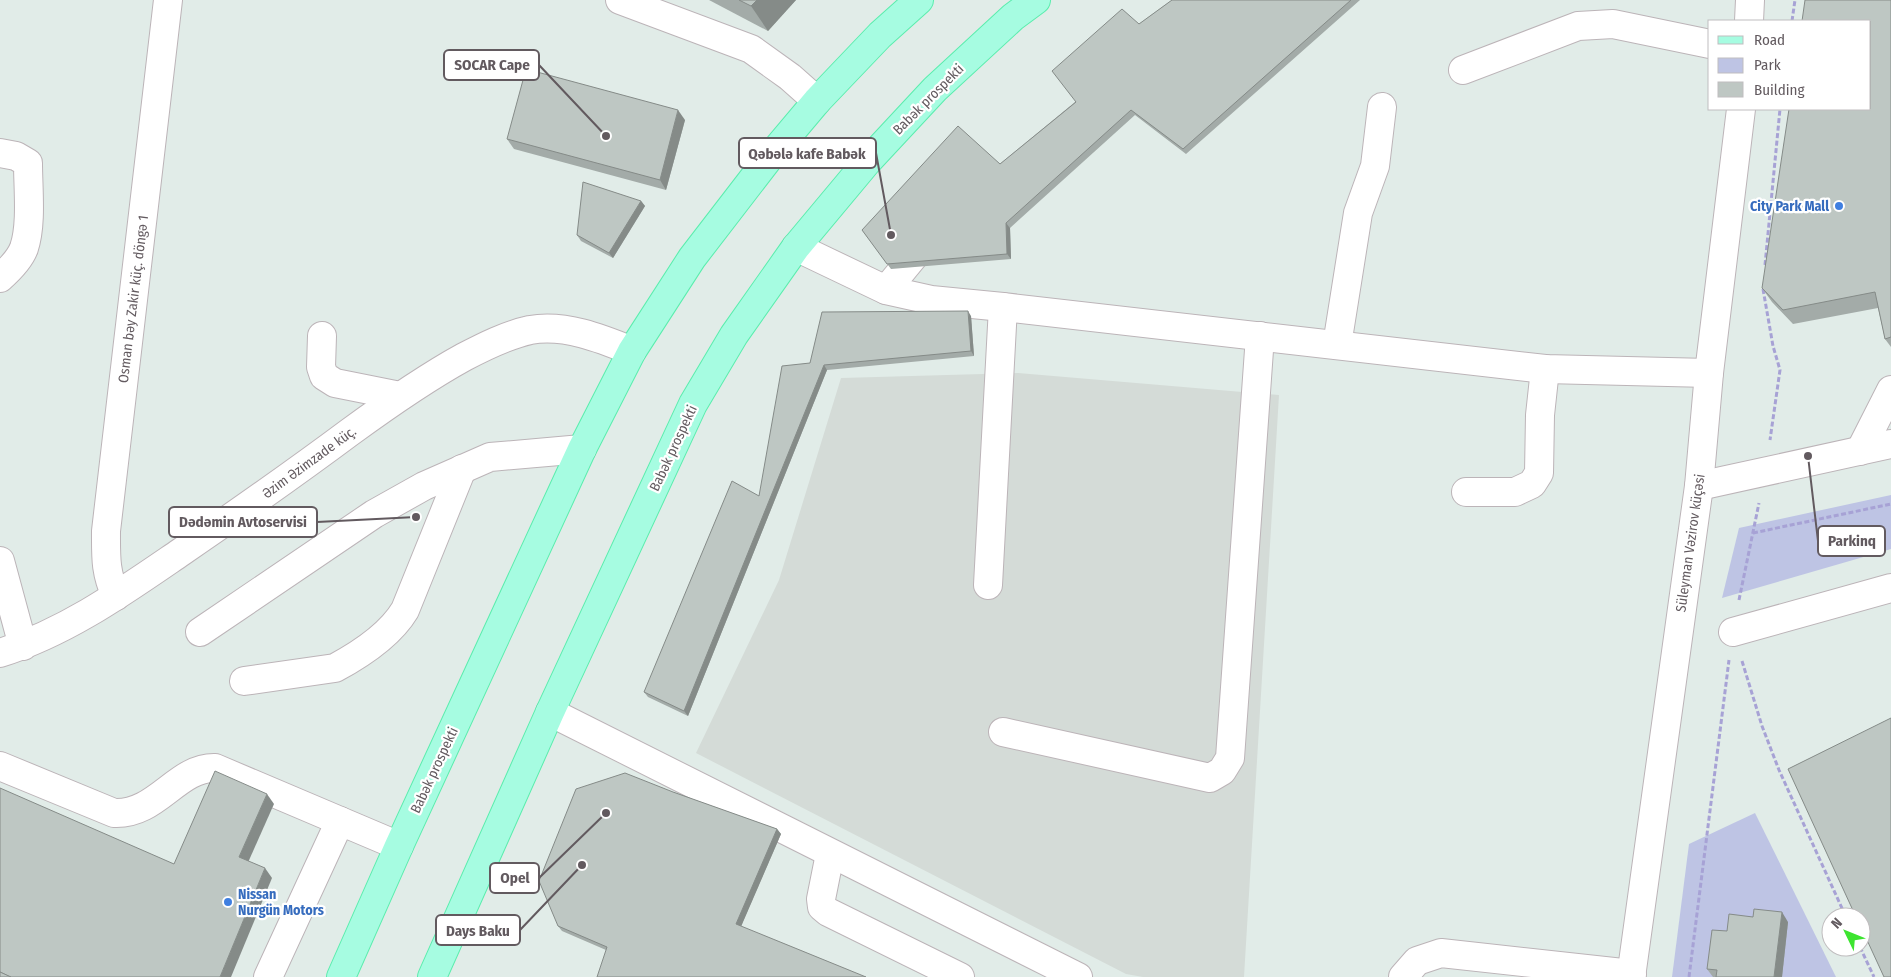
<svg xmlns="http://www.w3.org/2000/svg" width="1891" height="977" font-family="'Fira Sans Condensed',sans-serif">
<rect width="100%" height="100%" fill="#e1ece8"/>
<path fill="#d4dbd7" d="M1018,373L1279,395L1244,977H1143L1126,974L696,753L779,580L841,378Z"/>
<g fill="#bec4e4">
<path d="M1891,495V549L1722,598L1739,528Z"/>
<path d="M1755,813L1836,977H1672L1689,844Z"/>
</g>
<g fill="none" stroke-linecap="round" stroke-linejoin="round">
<g stroke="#bcb4b8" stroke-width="30">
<g id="minor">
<path d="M620,0L751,49L790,77L817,101"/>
<path d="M1749,21L1750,0"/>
<path d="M1463,70L1578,26L1613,24L1710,44"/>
<path d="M0,153L16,156L28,163C28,189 32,224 24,248C20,259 9,270 0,278"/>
<path d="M796,247L886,290L931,300L1003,307L1545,369L1709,373"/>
<path d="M886,290L928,239"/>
<path d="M322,336L321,367L324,376L335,383L400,396"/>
<path d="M1337,345L1358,213L1375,166L1382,107"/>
<path d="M1860,451L1891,390"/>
<path d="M1699,486L1891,444"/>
<path d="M1466,492H1515L1532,484L1539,473L1540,415L1545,369"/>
<path d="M0,561L23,646"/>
<path d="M988,585L1003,307"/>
<path d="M116,596C105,572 106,557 106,531L168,0"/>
<path d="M200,632L374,514L424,486L490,457L582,449"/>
<path d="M1733,632L1891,588"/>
<path d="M0,653C67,632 124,591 181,552C238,513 295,473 350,432C387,405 424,379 464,357C485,346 507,335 530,330C565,324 600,338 632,351"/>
<path d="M244,681L335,668C361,654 390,635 405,610L462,469"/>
<path d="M550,712L1078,977"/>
<path d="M1003,732L1210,778L1222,771L1230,758L1260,336"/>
<path d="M0,766L114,813C157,815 177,767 215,768L340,821"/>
<path d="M830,854L821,899L822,907L828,912L960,977"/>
<path d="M268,977L340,821L399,846"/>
<path d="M1403,977L1417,961L1441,953L1632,974"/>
<path d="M1631,977L1699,486L1709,373L1741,109"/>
</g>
</g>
<g stroke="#5aedad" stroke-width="30">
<g id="major">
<path d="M341,977L399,846L582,449L632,351L692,258L769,158L817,101L880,35L919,0"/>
<path d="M432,977L550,712L693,404L734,335L796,247L867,162L935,89L1013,17L1036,0"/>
</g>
</g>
<g stroke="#a7a2d5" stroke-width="3" stroke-dasharray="5 2.5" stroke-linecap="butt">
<path d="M1792,21L1795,0"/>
<path d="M1765,265L1780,109"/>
<path d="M1763,289L1773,346L1780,370L1770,440"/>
<path d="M1753,533L1891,504"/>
<path d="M1739,600L1759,503"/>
<path d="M1742,661L1762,726L1779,770L1846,917"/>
<path d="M1860,947L1874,977"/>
<path d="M1689,977L1729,660"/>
</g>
<use href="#minor" stroke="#fff" stroke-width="28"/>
<use href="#major" stroke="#a6fce1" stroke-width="28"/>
</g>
<g fill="#a3aba8">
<path d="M709,0H796L768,31Z"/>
<path d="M1172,0H1360L1186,154L1135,115L1010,228L1011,259L891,269L862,230L1000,164L1075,102L1139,24Z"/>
<path d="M1891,0V347L1885,339L1878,308L1793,324L1772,302L1762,288Z"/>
<path d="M685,120L666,190L514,149L507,139Z"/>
<path d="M641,201L645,206L613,258L581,241L577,235Z"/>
<path d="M971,316L974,356L827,370L688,716L648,697L644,692L759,496L810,363Z"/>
<path d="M673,792L777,829L781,834L741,926L606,950L562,931L558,926Z"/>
<path d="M1788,922L1782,977H1713L1707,969L1727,931Z"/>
</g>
<g fill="#858b88">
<path d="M757,0H796L768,31L751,6Z"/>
<path d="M678,110L685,120L666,190L660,180Z"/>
<path d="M641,201L645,206L613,258L609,253Z"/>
<path d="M1006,223L1010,228L1011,259L1007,254Z"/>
<path d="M968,311L971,316L974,356L971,351Z"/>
<path d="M824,365L827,370L688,716L684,711Z"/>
<path d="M267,794L274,804L246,867L239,857Z"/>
<path d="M777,829L781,834L740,929L736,924Z"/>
<path d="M265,868L272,878L231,977H220Z"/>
<path d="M1782,912L1788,922L1782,977H1774Z"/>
</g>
<g fill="#bec7c3" stroke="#858b88">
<path d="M739,0H757L751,6Z"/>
<path d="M1172,0H1351L1183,149L1131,110L1006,223L1007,254L887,264L862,230L958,126L1000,164L1076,102L1052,71L1122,9L1139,24Z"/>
<path d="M1805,0H1891V337L1885,339L1875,292L1783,310L1762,288L1789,109H1870V21H1802Z"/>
<path d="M526,69L678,110L660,180L507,139Z"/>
<path d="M583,182L641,201L609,253L577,235Z"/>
<path d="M968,311L971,351L824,365L684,711L644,692L732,481L759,496L782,366L810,363L822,312Z"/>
<path d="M1891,718V977H1884L1861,927V917H1856L1788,769Z"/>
<path d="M215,771L267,794L239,857L265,868L220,977H10L0,972V788L174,864Z"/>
<path d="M625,773L673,792L777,829L736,924L866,977H597L607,947L558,926L539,881L576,789Z"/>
<path d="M1754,909L1782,912L1774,977H1716L1717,970L1707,969L1712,930L1727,931L1729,914L1753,917Z"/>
<path d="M0,972L11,977H0Z"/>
</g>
<g fill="#3f7fe0" stroke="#fff" stroke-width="2">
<circle cx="1839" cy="206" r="5"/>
<circle cx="228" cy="902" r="5"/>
</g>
<g text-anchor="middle" stroke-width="4.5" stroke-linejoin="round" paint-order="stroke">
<g font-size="14" fill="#625a5f" stroke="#fff">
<text transform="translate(928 99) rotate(-45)" y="5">Babək prospekti</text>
<text transform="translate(133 299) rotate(-83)" y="5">Osman bəy Zakir küç. döngə 1</text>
<text transform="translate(673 448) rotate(-65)" y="5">Babək prospekti</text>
<text transform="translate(309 462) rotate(-36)" y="5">Əzim Əzimzade küç.</text>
<text transform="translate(1690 543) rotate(-82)" y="5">Süleyman Vəzirov küçəsi</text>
<text transform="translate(434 770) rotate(-65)" y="5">Babək prospekti</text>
</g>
<g font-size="14" font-weight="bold" fill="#366cbe" stroke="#fff" text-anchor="end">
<text x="1829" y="211">City Park Mall</text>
<text x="238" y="899" text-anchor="start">Nissan<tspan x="238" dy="16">Nurgün Motors</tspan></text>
</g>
</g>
<path fill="none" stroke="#625a5f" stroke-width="2" d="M606 136L539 65M891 235L876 153M416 517L317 522M1808 456L1818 541M606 813L539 878M582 865L520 930"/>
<g fill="#625a5f" stroke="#fff" stroke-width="2">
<circle cx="606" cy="136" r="5"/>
<circle cx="891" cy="235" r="5"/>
<circle cx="416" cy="517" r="5"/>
<circle cx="1808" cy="456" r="5"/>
<circle cx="606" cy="813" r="5"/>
<circle cx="582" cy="865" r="5"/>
</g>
<g fill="#fff" stroke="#625a5f" stroke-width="2">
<rect x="444" y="50" width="95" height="30" rx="5"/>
<rect x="739" y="138" width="137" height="30" rx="5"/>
<rect x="169" y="507" width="148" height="30" rx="5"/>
<rect x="1818" y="526" width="67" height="30" rx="5"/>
<rect x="490" y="863" width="49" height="30" rx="5"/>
<rect x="436" y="915" width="84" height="30" rx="5"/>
</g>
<g font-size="15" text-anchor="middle" font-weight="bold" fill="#625a5f">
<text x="492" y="70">SOCAR Cape</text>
<text x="807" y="159">Qəbələ kafe Babək</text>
<text x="243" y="527">Dədəmin Avtoservisi</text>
<text x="1852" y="546">Parkinq</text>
<text x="515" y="883">Opel</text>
<text x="478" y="936">Days Baku</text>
</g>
<rect x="1708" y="20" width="162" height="90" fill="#ffffff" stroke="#c0bdbf"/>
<rect x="1718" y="36" width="25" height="8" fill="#a6fce1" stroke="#c0bdbf"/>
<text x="1754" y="45" font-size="15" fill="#625a5f">Road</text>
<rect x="1718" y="58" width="25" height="15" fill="#bec4e4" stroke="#c0bdbf"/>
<text x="1754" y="70" font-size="15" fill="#625a5f">Park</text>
<rect x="1718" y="82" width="25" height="15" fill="#bec7c3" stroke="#c0bdbf"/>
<text x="1754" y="95" font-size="15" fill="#625a5f">Building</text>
<g transform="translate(1846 932) rotate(313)"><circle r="24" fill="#ffffff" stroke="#c0bdbf"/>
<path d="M0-4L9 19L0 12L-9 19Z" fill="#3de430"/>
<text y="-8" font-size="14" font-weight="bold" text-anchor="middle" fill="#625a5f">N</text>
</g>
</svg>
